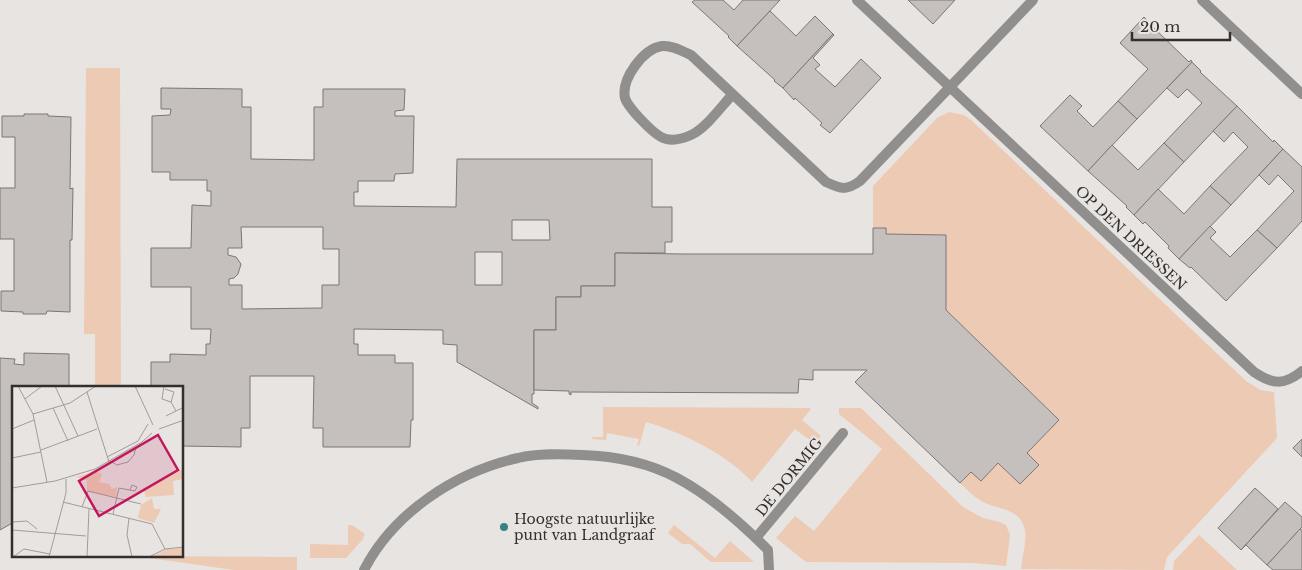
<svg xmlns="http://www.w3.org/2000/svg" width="1302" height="570" font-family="'Libre Baskerville',serif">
<rect width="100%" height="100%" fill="#e8e4e1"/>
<g fill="#edcab4">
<path d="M86,68H120L121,387H95V334H84Z"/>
<path d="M949,112L964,115L971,120L1246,381L1260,390L1274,392L1277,438L1167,557L1164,570L1021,569C1022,557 1027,542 1025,530C1020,507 997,510 981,501C973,496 967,490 960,483L971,472L995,467L998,463L1020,484L1038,465L1027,453L1059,420L946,310V235L886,234V228H873V186L937,118Z"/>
<path d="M603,407L809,408L811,409L802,420L821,436L815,444L795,429L752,482C727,454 681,432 646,422L639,446H637L639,439L607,433L606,440L592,439V437H603Z"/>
<path d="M839,408H861L963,507L983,518L1000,522L1006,525L1010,535L1006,566L974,563L806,562L776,538L795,516L814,531L882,449L839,414Z"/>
<path d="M348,525H352L365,534L363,537L364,538L346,558H310V544L348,545Z"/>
<path d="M674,525L715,558L730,541L754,562H711L690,544H682L668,533Z"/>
<path d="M1199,535L1237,570H1173L1174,561Z"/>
<path d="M135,556L297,557V570H234Z"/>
</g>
<g fill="#c5c0be" stroke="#7b7775" fill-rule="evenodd">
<path d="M695,0H723L734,10L743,0H780L737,46L728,37L729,36L692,2Z"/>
<path d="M908,0H955L933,24Z"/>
<path d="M770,11L796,36L815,16L833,34L783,88L774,81L775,80L737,46Z"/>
<path d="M1144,17L1155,29L1189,62L1191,60L1192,62L1137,119L1118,101L1148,69L1120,43Z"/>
<path d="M833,34L834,35L813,58L820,65L815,69L835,87L861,59L881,78L830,133L820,125L822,123L795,98L794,100L783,88Z"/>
<path d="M1192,62L1201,71L1200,72L1237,106L1184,162L1164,143L1202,103L1187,89L1178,98L1167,88Z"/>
<path d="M161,88L242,89V107H251V159L314,160V107H323V89H405L404,110L395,111V116H414L413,173L395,174L394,181H358V192H354V206L456,207L457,159H652V207H672V242H665V253H615V286H581V297H556V330H534V394H532V403L538,407V409L457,362V345L443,344V330L354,329V344H358V355H395V363H413V420H411L410,447H323V428H313L314,376H250V428H241V447L182,446V388H151V362H170V354L206,355V344H210L211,329H191V287H151V248H191L192,205L211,206V191H207V180H170V172H152V116L170,115L171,109H161ZM512,220H549L550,240H512ZM241,227H323V249H339V285H322V308L242,309V285H229V279L234,278L238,274L241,264L236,257L228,255V248H242ZM475,252H502V285H475Z"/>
<path d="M1070,95L1082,106L1077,111L1093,127L1118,101L1137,119L1088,171L1040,126Z"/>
<path d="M1237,106L1273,142L1274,140L1283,149L1231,205L1210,186L1248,147L1233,132L1224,142L1213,131Z"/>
<path d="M24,114H48V116L71,117L70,189L73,188L72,240H70V312L47,311L46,314H23V312L1,311V291H14V239H0V188H15V137H2V116H24Z"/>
<path d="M1164,143L1184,162L1134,215L1126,207L1127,206L1088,171L1112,145L1138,170Z"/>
<path d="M1283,149L1302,167V221L1277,248L1257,230L1294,191L1278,175L1269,185L1259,175Z"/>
<path d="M1210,186L1231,205L1179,259L1168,248L1169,246L1145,222L1143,224L1134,215L1158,189L1184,214Z"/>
<path d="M1210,226L1216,232L1210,238L1230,257L1257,230L1277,248L1226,301L1191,267L1190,268L1179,259Z"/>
<path d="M873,228H886V234L946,235V310L1059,420L1027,453L1039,465L1020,484L998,463L981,481L971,472L960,483L855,382L867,370H813V380L799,379L798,393L571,392V395L569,394V391L534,390V330H556V297H581V286H615V253L684,254H873Z"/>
<path d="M24,353L69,354V388H14V522L0,530V358L15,359L14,364L24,365Z"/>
<path d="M1302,439V457L1293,448Z"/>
<path d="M1255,488L1278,509L1241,550L1218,528Z"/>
<path d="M1285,502L1302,517V527L1267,565L1246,545L1241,550Z"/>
<path d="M1300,529L1302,530V570H1273L1267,565Z"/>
</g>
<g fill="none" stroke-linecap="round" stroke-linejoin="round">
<g stroke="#918f8e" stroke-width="10">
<path d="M732,95C721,107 705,129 691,135C682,139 670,142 661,137C652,132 628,108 625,98C621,79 643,49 662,46C672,45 682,51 691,55L826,182C841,189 846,191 860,181L950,87"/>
<path d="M364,570C394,512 456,472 518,458C538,453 562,454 582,455C615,456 647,462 677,478C711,496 741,523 768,550L769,570"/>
</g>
<g stroke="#918f8e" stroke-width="10">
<path d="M857,0L1254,372C1272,384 1284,386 1302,371"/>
<path d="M1202,0L1302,94"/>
<path d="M950,87L1033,0"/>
<path d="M756,538L843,433"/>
</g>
</g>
<circle fill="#398188" stroke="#e8e4e1" stroke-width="2" cx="504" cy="527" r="5"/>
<g text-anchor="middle" stroke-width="4.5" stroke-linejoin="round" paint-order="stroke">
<g font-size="14" fill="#32302f" stroke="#e8e4e1">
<text transform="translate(1131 238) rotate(43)" y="5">OP DEN DRIESSEN</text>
<text transform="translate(789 477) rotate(-51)" y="5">DE DORMIG</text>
</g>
<g font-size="14" fill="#32302f" stroke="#e8e4e1" text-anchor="start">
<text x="514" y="524">Hoogste natuurlijke<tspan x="514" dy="16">punt van Landgraaf</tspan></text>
</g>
</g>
<g transform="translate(12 386)">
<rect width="171" height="171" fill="#e8e4e1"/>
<path d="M171,83V93L161,95L162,109L134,111L132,105ZM84,85L90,88L87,96L97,98L100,103L105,101L104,111L75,105V94L64,91ZM140,112L142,123H149L142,137L126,132L129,119ZM171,162V171H140L155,163Z" fill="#edcab4"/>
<path fill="none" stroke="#9f9c9a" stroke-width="1" d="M6,0L21,28L35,96M43,0L66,50M123,0L141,39M152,0L150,13L159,16L164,25M153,3L162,6L159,16M75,6L97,76M13,13L30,0M41,22L56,55M21,28L58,17L84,0M154,30L172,21M0,43L22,34M147,43L172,34M29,64L85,43M95,71L126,55L136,38M0,72L29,66M98,75L105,79L116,76L122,69L124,61M0,102L43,95L83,83L130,56L140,47M51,116L140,138L153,163M70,121L76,105L129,118M101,128L107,102L123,105L125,101L120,99L118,104M117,132L115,149L120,171M0,136L15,135L25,143M0,144L74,150M1,171L12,163L38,168M37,171L54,107V93M75,171L77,123M137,171L153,163L172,161"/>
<path fill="#c2185b" fill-opacity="0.15" stroke="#c2185b" stroke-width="2.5" d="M146,49L166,84L87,130L67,95Z"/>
<rect width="171" height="171" fill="none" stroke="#32302f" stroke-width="2.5"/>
</g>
<path d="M1132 32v8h98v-8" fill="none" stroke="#32302f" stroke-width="2.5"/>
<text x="1140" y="32" font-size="15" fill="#32302f" stroke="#e8e4e1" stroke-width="4" paint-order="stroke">20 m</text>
</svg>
